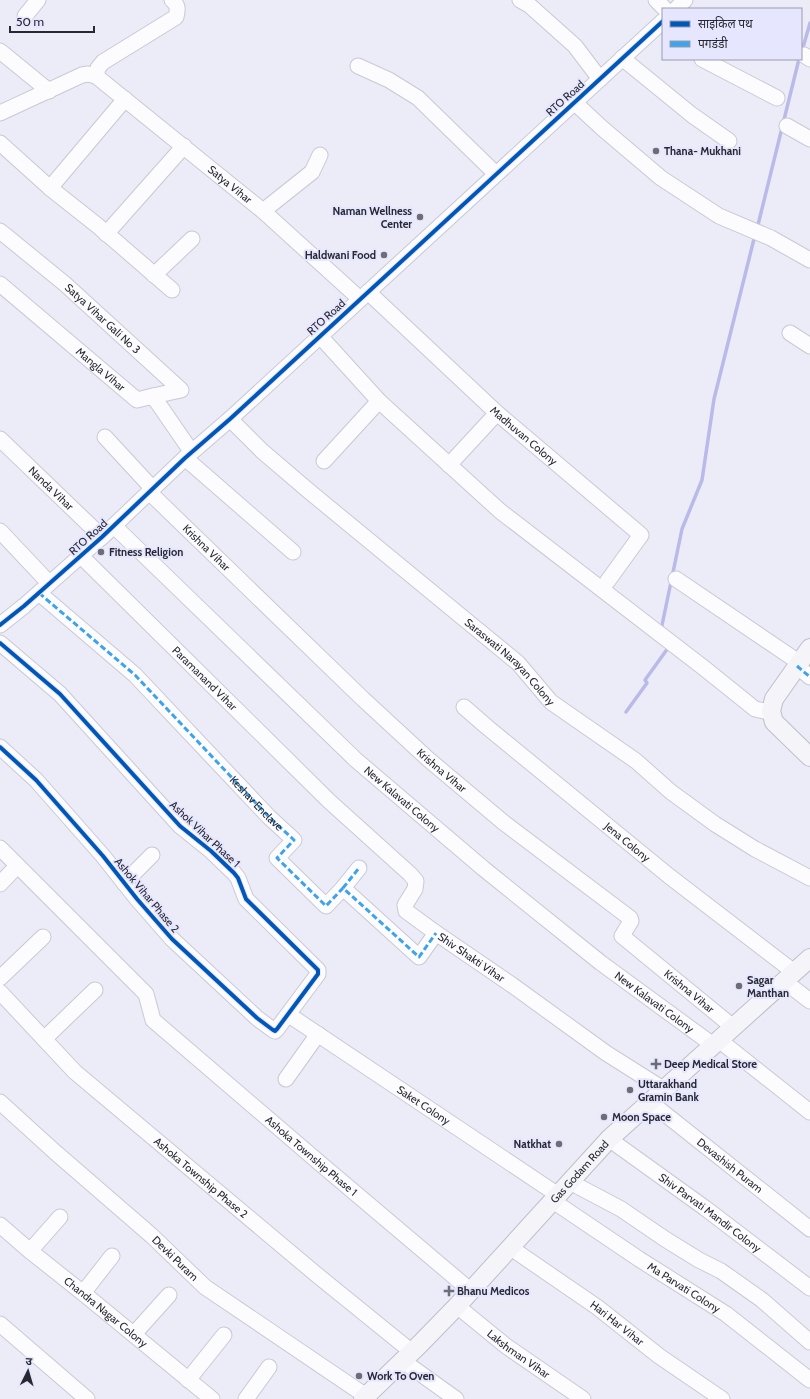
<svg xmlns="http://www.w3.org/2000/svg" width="810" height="1399" font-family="Cabin,'Noto Sans Devanagari',sans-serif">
<rect width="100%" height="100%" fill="#ececf8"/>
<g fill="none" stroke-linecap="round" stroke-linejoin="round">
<g stroke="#babae9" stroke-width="3.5">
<path d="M802,51L810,23"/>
<path d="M757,229L799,59"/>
<path d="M661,630L682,529L702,480L714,399L755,235"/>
<path d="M626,712L647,683L645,680L668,648L667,647"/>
</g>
<g stroke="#c9c9d3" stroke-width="17">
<g id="minor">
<path d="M520,0L529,5L575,46L600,79"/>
<path d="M656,0L665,9"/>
<path d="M676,9L685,0"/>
<path d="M25,16L38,0"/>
<path d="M0,51L49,91"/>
<path d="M804,55L810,59"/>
<path d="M622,58L692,115L729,141"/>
<path d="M702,59L777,98"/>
<path d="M358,66L389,80L418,98L496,174"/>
<path d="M96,76L98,68L103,62L176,17C178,9 178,5 172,0"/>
<path d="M574,102L602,128L661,178L719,216L771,238L810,260"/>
<path id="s1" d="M0,113L82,75L88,74L96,76L263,211L360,299"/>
<path d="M787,126L810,139"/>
<path d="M0,143L50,188L98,226L172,290"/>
<path d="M50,188L125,99"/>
<path d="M263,211L312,172L320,155"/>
<path id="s2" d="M0,231L65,284L181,390L153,396"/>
<path d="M106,234L184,146"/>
<path d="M154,275L192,239"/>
<path id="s3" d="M0,284L137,400L153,396L191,451"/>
<path id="s4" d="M368,292L497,413L641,535L607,582"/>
<path d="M790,333L810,346"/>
<path d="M319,335L379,401L500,511L704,668L755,709L764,711H771"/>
<path id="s5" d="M230,419L262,451L310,492L518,663L551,702L636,761L671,792L715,824L755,849L810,878"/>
<path d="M105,437L153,489"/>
<path id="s6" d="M0,439L102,537"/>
<path d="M185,458L293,552"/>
<path d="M324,461L379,401"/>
<path d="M449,465L497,413"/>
<path id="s7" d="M149,492L363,699L428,759L503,822L630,918L631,921L622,936L733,1027"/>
<path id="s8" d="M114,526L356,760L484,869L601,963L713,1045"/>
<path d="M0,531L49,583"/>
<path id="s9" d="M81,556L329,801L410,874L416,881L415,889L405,905L406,911L436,933L512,985L606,1053L663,1089"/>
<path d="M676,579L800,663"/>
<path id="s10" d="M39,593L135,675L269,817L294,840L277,858L326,906L343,888L419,957L436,933"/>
<path d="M0,625L24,606L102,537L185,458L230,419L663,21"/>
<path d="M0,643L60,694L180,826L211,851L234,873L238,878L246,899L318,970V974L277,1029L275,1031L273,1030L257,1018L172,939L137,899L103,856L36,780L0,747"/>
<path d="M797,666L810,677"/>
<path id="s11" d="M464,707L487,727L669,876L794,972"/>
<path id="s12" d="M0,848L146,994L153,1020L322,1165L471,1291"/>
<path d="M124,883L152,855"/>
<path d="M0,884L17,866"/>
<path d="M343,888L359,868"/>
<path d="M0,978L43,937"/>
<path d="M784,981L810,1001"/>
<path id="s13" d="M0,992L75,1072L317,1275L412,1352"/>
<path id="s14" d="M289,1015L558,1195"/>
<path d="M44,1039L95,990"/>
<path d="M719,1040L810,1112"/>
<path d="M286,1079L318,1034"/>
<path id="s15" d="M0,1102L55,1152L152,1236L205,1287L366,1396"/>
<path id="s16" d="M650,1102L810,1229"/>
<path id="s17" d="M609,1139L705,1208L810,1288"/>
<path d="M570,1182L621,1209L665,1239L699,1260L721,1271L762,1300L810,1342"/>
<path id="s18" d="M553,1201L639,1259L726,1314L810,1380"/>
<path id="s19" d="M0,1225L30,1251L83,1293L212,1399"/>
<path id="s20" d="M511,1248L597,1307L659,1356L722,1399"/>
<path d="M30,1251L60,1217"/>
<path d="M83,1293L112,1256"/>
<path id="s21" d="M457,1306L506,1346L583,1399"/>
<path d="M0,1324L87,1399"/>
<path d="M134,1334L169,1295"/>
<path d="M403,1361L456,1399"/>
<path d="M188,1380L224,1335"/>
<path d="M246,1399L269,1367"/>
</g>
</g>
<g stroke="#bfbfcb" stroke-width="20">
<g id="major">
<path d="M810,648L774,699L771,711L774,722L810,757"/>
<path id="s22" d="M363,1399L419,1345L457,1306L609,1139L810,958"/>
</g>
</g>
<use href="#minor" stroke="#fcfcfe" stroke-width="15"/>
<use href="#major" stroke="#f4f4f9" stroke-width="18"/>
<g stroke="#3ea3eb" stroke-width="3" stroke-dasharray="6 3" stroke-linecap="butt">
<path d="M39,593L135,675L269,817L294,840L277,858L326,906L343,888L419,957L436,933"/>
<path d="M797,666L810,677"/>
<path d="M343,888L359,868"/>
</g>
<g stroke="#e6e7fe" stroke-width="6">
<g id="cycleway">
<path d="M0,625L24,606L102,537L185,458L230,419L663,21"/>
<path d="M0,643L60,694L180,826L211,851L234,873L238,878L246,899L318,970V974L277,1029L275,1031L273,1030L257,1018L172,939L137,899L103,856L36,780L0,747"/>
</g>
</g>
<use href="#cycleway" stroke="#0057b8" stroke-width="4"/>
</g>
<g fill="#6d6d77" stroke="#e6e7fe" stroke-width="1.5">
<circle cx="656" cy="151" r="4"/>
<circle cx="420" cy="217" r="4"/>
<circle cx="384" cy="255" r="4"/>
<circle cx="101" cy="552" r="4"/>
<circle cx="739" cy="986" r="4"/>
<path d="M654 1058h4v4h4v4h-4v4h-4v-4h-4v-4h4z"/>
<circle cx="630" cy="1090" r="4"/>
<circle cx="604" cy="1117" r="4"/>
<circle cx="559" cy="1144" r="4"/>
<path d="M447 1285h4v4h4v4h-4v4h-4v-4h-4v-4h4z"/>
<circle cx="359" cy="1376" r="4"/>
</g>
<g text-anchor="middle" stroke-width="4" stroke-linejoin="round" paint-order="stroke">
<g font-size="11" fill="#282832" stroke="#e6e7fe">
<text transform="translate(565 98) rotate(-42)" y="4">RTO Road</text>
<text dy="4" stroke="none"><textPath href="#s1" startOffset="277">Satya Vihar</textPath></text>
<text transform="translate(326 317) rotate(-42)" y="4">RTO Road</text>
<text dy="4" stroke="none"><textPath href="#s2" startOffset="135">Satya Vihar Gali No 3</textPath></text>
<text dy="4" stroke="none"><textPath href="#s3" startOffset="132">Mangla Vihar</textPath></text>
<text dy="4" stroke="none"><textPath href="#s4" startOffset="212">Madhuvan Colony</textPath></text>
<text dy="4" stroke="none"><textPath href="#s6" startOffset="71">Nanda Vihar</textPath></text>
<text transform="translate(88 537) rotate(-42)" y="4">RTO Road</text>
<text dy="4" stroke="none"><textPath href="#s7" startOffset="80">Krishna Vihar</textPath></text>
<text dy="4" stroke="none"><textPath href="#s5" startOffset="371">Saraswati Narayan Colony</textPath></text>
<text dy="4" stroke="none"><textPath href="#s9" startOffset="174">Paramanand Vihar</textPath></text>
<text dy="4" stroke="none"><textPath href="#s7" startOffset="404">Krishna Vihar</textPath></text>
<text dy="4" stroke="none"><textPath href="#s8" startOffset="397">New Kalavati Colony</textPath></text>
<text dy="4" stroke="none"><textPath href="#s10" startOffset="303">Keshav Enclave</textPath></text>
<text transform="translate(205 834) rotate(43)" y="4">Ashok Vihar Phase 1</text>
<text dy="4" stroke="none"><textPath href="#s11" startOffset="212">Jena Colony</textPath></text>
<text transform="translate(147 895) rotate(50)" y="4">Ashok Vihar Phase 2</text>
<text dy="4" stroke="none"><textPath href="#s9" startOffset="580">Shiv Shakti Vihar</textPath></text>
<text dy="4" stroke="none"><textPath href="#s7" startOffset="751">Krishna Vihar</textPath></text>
<text dy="4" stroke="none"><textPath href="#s8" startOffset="721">New Kalavati Colony</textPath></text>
<text dy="4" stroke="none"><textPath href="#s14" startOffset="162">Saket Colony</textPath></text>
<text dy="4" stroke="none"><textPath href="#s12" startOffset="442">Ashoka Township Phase 1</textPath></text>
<text dy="4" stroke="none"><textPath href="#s16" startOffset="102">Devashish Puram</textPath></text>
<text dy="4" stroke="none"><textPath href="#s22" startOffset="314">Gas Godam Road</textPath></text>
<text dy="4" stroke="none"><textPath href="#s13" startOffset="274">Ashoka Township Phase 2</textPath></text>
<text dy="4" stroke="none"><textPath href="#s17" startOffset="125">Shiv Parvati Mandir Colony</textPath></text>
<text dy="4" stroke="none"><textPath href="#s15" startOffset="235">Devki Puram</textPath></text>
<text dy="4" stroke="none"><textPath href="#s18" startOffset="157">Ma Parvati Colony</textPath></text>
<text dy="4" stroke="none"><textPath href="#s19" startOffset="137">Chandra Nagar Colony</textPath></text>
<text dy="4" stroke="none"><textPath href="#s20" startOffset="130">Hari Har Vihar</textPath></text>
<text dy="4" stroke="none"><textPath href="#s21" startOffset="78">Lakshman Vihar</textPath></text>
</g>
<g font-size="11" font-weight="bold" fill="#282832" stroke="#e6e7fe" text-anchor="start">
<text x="664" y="155">Thana- Mukhani</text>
<text x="412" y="215" text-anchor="end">Naman Wellness<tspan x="412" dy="13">Center</tspan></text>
<text x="376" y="259" text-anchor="end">Haldwani Food</text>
<text x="109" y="556">Fitness Religion</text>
<text x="747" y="984">Sagar<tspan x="747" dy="13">Manthan</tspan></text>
<text x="664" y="1068">Deep Medical Store</text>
<text x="638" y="1088">Uttarakhand<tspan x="638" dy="13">Gramin Bank</tspan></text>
<text x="612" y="1121">Moon Space</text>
<text x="551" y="1148" text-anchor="end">Natkhat</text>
<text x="457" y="1295">Bhanu Medicos</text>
<text x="367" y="1380">Work To Oven</text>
</g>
</g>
<rect x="662" y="8" width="140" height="52" fill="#e6e7fe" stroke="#9a9bac"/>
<rect x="670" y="21" width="20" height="6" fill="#0057b8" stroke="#9a9bac"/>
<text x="698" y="28" font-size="12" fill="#282832">साइकिल पथ</text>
<rect x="670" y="41" width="20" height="6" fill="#3ea3eb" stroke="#9a9bac"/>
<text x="698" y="48" font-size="12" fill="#282832">पगडंडी</text>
<g transform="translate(28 1371) rotate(5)" stroke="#e6e7fe" stroke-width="3" paint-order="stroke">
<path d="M0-3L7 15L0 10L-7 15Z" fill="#282832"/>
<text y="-6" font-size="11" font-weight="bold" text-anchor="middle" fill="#282832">उ</text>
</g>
<path d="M10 26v6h84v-6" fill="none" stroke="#282832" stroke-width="2"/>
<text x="16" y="26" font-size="12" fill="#282832" stroke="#e6e7fe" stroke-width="3" paint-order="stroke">50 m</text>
</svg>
